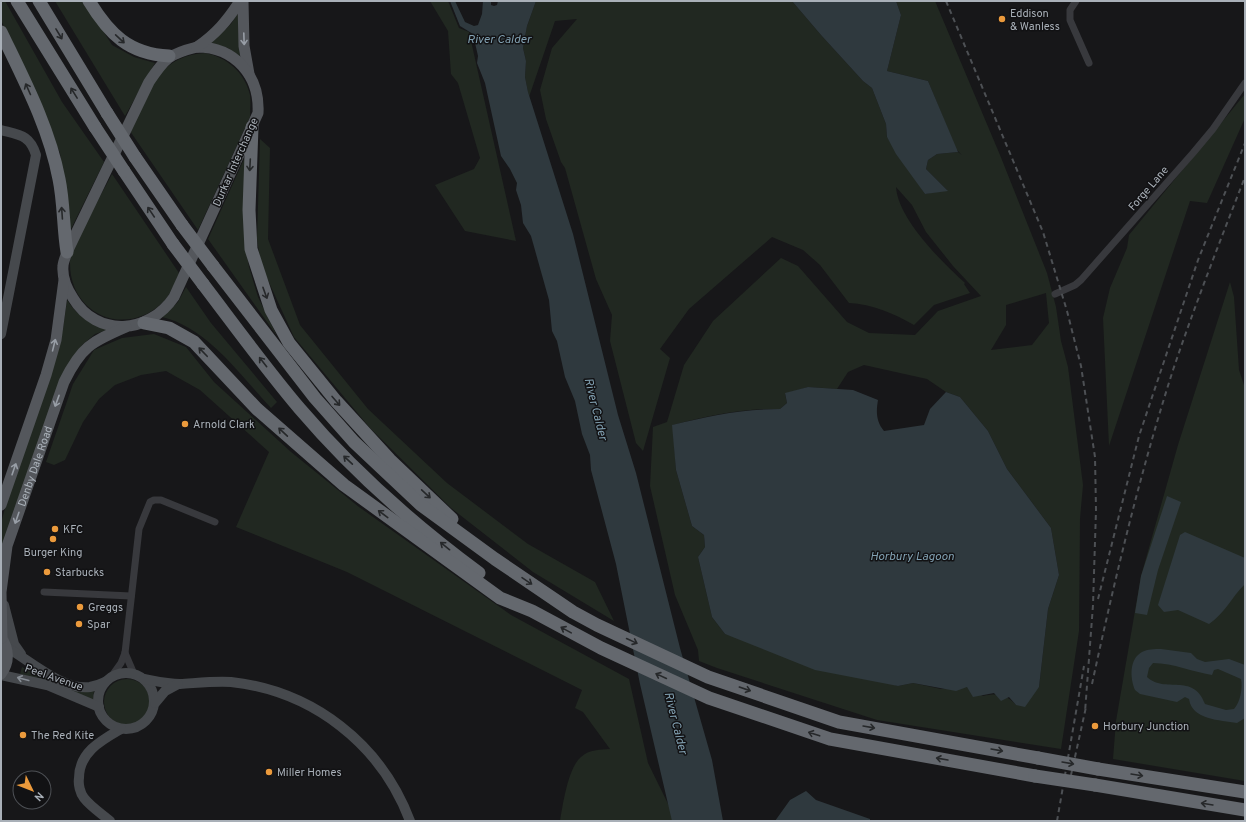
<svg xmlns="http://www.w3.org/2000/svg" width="1246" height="822" font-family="Overpass,sans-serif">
<rect width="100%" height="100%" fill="#171719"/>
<g fill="#212821" fill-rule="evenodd">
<path d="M1,1H5L62,102L104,162L69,233L60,153L1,20Z"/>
<path d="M55,1H84L112,45L134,57L155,63L125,116Z"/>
<path d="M430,1H448L459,28L469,32L516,241L465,231L435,185L474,169L480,158L458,83L451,74L448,31Z"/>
<path d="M536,1H792L821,35L863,81L872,88L886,124L887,137L925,194L947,190L926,169L928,160L937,154L958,152L962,155L956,149L928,81L887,71L901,15L896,1H935L1000,155L1047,273L1056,307L1061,341L1068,367L1083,485L1080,519L1079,631L1061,749L877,720L717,668L699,661L698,650L675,595L650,486L653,427L667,422L684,365L713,321L781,258L798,266L847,322L869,333L915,335L938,311L981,296L953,266L926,232L912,205L896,187C898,219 942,262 965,283L964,284L970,293L934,305L914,325C895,314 872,304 849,303L820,265L803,250L772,237L689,309L660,349L670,358L643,451L636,443L610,341L612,315L596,279L565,168L561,162L546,119L540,90L552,48L577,19L555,21L529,97L525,77L526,61L523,48L527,26ZM1046,293L1049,323L1032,345L991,350L1006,325V305ZM864,365L927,379L946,392L960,397L988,431L1007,469L1051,528L1059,575L1048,609L1039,687L1016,705C1006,694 997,693 983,696L967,687L941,689L913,683L898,686L725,634L712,617L698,557L705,547L704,535L692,526L676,470L673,425C708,416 744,408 780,409L787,403L785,394L808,387L837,389L848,372Z"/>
<path d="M238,13L240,57L228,48L211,43L231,24Z"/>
<path d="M205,53C227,57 245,73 250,95C251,102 250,110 250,117L198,230L130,131C147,94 157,56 205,53Z"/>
<path d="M1245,94V118L1207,203L1190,201L1109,446L1103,318L1110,288L1127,248L1129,235Z"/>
<path d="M260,139L270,148L268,239L300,325L368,409L447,483L528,544L595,582L614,621L533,572L451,508L370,428L294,337L261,265L257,239Z"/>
<path d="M245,157L244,236L249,267L258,297L277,336L208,239Z"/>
<path d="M112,174L179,273C175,282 170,297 161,304C123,338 69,313 70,262C70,248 104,190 112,174Z"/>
<path d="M1230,282L1234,297L1239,370L1245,388V781L1113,759L1116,721L1141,576L1178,445Z"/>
<path d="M186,287L211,323L277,402L271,408C240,375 208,328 162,317L178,302Z"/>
<path d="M67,300C78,317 92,326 110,329L95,334L82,345L1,557V523L4,512L63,329Z"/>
<path d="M154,334L186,347L214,382L291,452L359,507L511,615L629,679L648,763L673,814L674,821H560C563,804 568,768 581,757C589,749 601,750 610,749L583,712L575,708L582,690L347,572L236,527L269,452L200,390L166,371L141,375L115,385L99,399L83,422L65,460L54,465L46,462L73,384L94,350L122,338Z"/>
<path d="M22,667L55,683L94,691L93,700L20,674Z"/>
<circle cx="127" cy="702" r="23"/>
</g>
<g fill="#2f393e" fill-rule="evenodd">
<path d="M450,1H455L465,22L474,26L478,25L482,14L483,1H491V5L494,6L497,5L498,1H536L527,26L523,48L526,61L525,77L528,92L573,234L618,415L636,473L680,648L712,760L723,821H672L640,684L616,564L591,470L590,455L582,434L575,401L565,377L557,341L552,331L549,300L531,236L523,223L521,205L516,190L517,183L510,169L501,156L485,83L477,63L478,56L473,34L460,26Z"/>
<path d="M792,1H896L901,15L887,71L928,81L958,152L937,154L928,160L926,169L948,191L925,194L896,154L887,137L886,124L872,88L863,81L821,35Z"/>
<path d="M808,387L853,390L878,400C876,412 876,421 884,431L924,425L930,409L946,392L960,397L988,431L1007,469L1051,528L1059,575L1048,609L1039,687L1025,707L1016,705L1009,697L1001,701L994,693L973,697L967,687L956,691L913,683L898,686L815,670L725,634L712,617L698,557L705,547L704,535L692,526L676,470L672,425C708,416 743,409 780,409L787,403L785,393Z"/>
<path d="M1167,496L1181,502L1158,570L1147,615L1135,613L1141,576Z"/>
<path d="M1185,532L1245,558V584C1231,598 1225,613 1209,624L1178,610L1164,612L1158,605L1180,535Z"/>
<path d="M1161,649L1191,653L1197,659L1205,662L1229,659L1245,665V718L1237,723C1220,720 1192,720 1189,699L1185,697L1177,702L1140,694L1135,690C1130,678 1129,659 1142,652C1148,649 1154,649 1161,649ZM1153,663C1174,663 1192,672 1212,675L1214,670L1218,669L1241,679C1243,688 1240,703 1234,709L1226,710L1205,704C1193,672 1165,694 1147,677L1149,668Z"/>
<path d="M806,791L816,800L870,819V821H775L790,800Z"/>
</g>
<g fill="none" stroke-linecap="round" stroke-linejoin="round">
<g stroke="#38393d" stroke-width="7">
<path d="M1076,1L1070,10V20L1089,63"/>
<path d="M1055,294L1075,285L1081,280L1193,153L1213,129L1245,83"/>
<path d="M44,592L131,596"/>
<path d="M125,653L134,674"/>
<path d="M111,677L121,663L125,653L139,529L150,502L154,500H161L215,522"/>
</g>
<g stroke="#46494d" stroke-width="10">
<path d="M1,130C20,135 30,135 36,155L1,334"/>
<path d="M4,605L14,644L21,654"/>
<path d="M6,647C29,660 63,691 90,687C95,686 101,684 105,682"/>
<circle cx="126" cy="701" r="28"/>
<path d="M1,675L47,685L99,707"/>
<path d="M144,679C155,681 168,684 180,684C197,683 214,681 231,682C313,691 381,744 410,821"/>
<path d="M155,703L165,691L178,684"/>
<path d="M110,821C102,814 91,807 84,798C80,793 78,784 79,778C79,752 102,740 121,729"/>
</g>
<g stroke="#54575c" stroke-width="11">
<path d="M243,1L244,46L249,74"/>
<path d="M197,47C235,47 260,76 258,113L174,297C149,334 97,338 73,298C67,289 62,277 63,266C63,262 66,256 67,252L149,82C165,58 169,54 197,47Z"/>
<path d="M197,47C216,34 227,21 240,1"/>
<path d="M1,505L46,375L56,340L64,280"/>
<path d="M1,637C9,649 10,662 1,674"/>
<path id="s1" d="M2,638L1,592L7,546L64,382C81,347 91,342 126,327"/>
</g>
<g stroke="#64686e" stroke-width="13">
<path d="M17,1L95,127"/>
<path d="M39,1L107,113"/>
<path d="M89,1C109,34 129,54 169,56"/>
<path d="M1,32C24,80 49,127 59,179C64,203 63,228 67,252"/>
<path d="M252,127L249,210L251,249L271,310L289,343L336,401L390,460L452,519"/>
<path d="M135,157L182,225"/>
<path d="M124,171L173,244"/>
<path d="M213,266L315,398L354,442L421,505L495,559L573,612L597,625L708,677L839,722L1038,758"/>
<path d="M203,284C235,326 266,369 300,409C352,470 414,525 479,573"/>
<path d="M144,323L169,328L194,342L257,409L344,485L500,598L532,611L601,648L709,698L830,739L1035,776"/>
<path d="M1098,769L1245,792"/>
<path d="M1095,785L1245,810"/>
</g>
<g stroke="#4d5054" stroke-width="2" stroke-dasharray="5 4" stroke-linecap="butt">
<path d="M946,1L1043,232L1067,311L1081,366L1095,457L1096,510L1093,605L1085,712"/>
<path d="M1098,599L1139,436L1198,260L1245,143"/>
<path d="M1092,684C1115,578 1140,473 1173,370C1195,305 1220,241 1245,177"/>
<path d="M1071,775L1086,707"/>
<path d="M1057,821L1084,666"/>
</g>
<g stroke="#64686e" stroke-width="13">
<path d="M107,113L135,157"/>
<path d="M95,127L124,171"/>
<path d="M182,225L213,266"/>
<path d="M173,244L203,284"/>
<path d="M1038,758L1098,769"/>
<path d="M1035,776L1095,785"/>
</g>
</g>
<defs><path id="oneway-shaft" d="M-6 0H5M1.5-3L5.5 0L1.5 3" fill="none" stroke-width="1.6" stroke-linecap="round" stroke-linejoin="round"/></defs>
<g stroke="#26282a">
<use href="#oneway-shaft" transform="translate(59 34) rotate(59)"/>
<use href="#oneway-shaft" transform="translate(120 39) rotate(43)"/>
<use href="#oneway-shaft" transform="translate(28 89) rotate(-114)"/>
<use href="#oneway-shaft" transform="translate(74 93) rotate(-122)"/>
<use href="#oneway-shaft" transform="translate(250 165) rotate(93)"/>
<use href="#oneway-shaft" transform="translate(151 212) rotate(-124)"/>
<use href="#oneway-shaft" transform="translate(62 213) rotate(-94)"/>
<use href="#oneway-shaft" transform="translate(265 293) rotate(70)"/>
<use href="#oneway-shaft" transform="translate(203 352) rotate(-134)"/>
<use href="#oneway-shaft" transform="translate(263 362) rotate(-128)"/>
<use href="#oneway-shaft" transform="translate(336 401) rotate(49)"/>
<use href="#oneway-shaft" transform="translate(283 432) rotate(-137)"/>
<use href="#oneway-shaft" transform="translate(348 460) rotate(-137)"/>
<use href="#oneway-shaft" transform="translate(426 494) rotate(43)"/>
<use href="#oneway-shaft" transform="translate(383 514) rotate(-143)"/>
<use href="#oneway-shaft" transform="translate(445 546) rotate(-141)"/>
<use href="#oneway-shaft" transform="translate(527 581) rotate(34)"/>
<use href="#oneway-shaft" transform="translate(566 630) rotate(-151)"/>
<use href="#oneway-shaft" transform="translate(632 641) rotate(25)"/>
<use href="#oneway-shaft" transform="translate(661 676) rotate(-155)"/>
<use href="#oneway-shaft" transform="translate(745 689) rotate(19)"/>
<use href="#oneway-shaft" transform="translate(869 727) rotate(10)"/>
<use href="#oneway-shaft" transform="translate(814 734) rotate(-162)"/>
<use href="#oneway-shaft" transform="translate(997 750) rotate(10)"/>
<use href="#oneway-shaft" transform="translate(942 759) rotate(-170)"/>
<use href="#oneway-shaft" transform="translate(1068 763) rotate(10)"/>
<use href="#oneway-shaft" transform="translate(1137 775) rotate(9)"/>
<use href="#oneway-shaft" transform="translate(1207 804) rotate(-171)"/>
</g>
<g stroke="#989ea6">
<use href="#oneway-shaft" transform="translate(244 39) rotate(88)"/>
<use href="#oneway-shaft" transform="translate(54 345) rotate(-76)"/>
<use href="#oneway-shaft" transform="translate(57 401) rotate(110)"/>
<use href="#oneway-shaft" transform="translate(14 469) rotate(-71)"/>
<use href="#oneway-shaft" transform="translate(17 518) rotate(109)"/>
</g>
<use stroke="#868c93" href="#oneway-shaft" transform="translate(23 679) rotate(-165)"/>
<g fill="#eb9a3c" stroke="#121214" stroke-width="1.5">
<circle cx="1002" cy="19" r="4"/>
<circle cx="185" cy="424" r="4"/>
<circle cx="55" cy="529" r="4"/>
<circle cx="53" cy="539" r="4"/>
<circle cx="47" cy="572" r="4"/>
<circle cx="80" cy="607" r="4"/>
<circle cx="79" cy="624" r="4"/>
<circle cx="1095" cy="726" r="4"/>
<circle cx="23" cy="735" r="4"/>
<circle cx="269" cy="772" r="4"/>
</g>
<g text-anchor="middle" stroke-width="3" stroke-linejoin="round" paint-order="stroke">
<g font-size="11" fill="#a9b0b8" stroke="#121214" text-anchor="start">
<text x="1010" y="17">Eddison<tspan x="1010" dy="13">&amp; Wanless</tspan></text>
<text x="193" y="428">Arnold Clark</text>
<text x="63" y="533">KFC</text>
<text x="53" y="556" text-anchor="middle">Burger King</text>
<text x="55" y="576">Starbucks</text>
<text x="88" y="611">Greggs</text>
<text x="87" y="628">Spar</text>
<text x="1103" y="730">Horbury Junction</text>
<text x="31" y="739">The Red Kite</text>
<text x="277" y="776">Miller Homes</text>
</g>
<g font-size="11" fill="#a9b0b8" stroke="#121214">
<text transform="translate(235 162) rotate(-66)" y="4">Durkar Interchange</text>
<text transform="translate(1148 188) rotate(-49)" y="4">Forge Lane</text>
<text dy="4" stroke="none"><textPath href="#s1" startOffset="177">Denby Dale Road</textPath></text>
<text transform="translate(54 677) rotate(19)" y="4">Peel Avenue</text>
</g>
<g font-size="12" font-style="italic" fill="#82a1b2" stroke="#121214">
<text x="499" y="43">River Calder</text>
<text transform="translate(596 409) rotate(76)" y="4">River Calder</text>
<text x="912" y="560">Horbury Lagoon</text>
<text transform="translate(676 723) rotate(76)" y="4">River Calder</text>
</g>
</g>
<rect width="1246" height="822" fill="none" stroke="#a9b0b8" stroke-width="4"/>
<g transform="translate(32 790) rotate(133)"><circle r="19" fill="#121214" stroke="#4e5156"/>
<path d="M0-3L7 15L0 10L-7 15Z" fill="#eb9a3c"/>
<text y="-6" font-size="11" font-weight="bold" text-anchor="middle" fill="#a9b0b8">N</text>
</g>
</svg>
